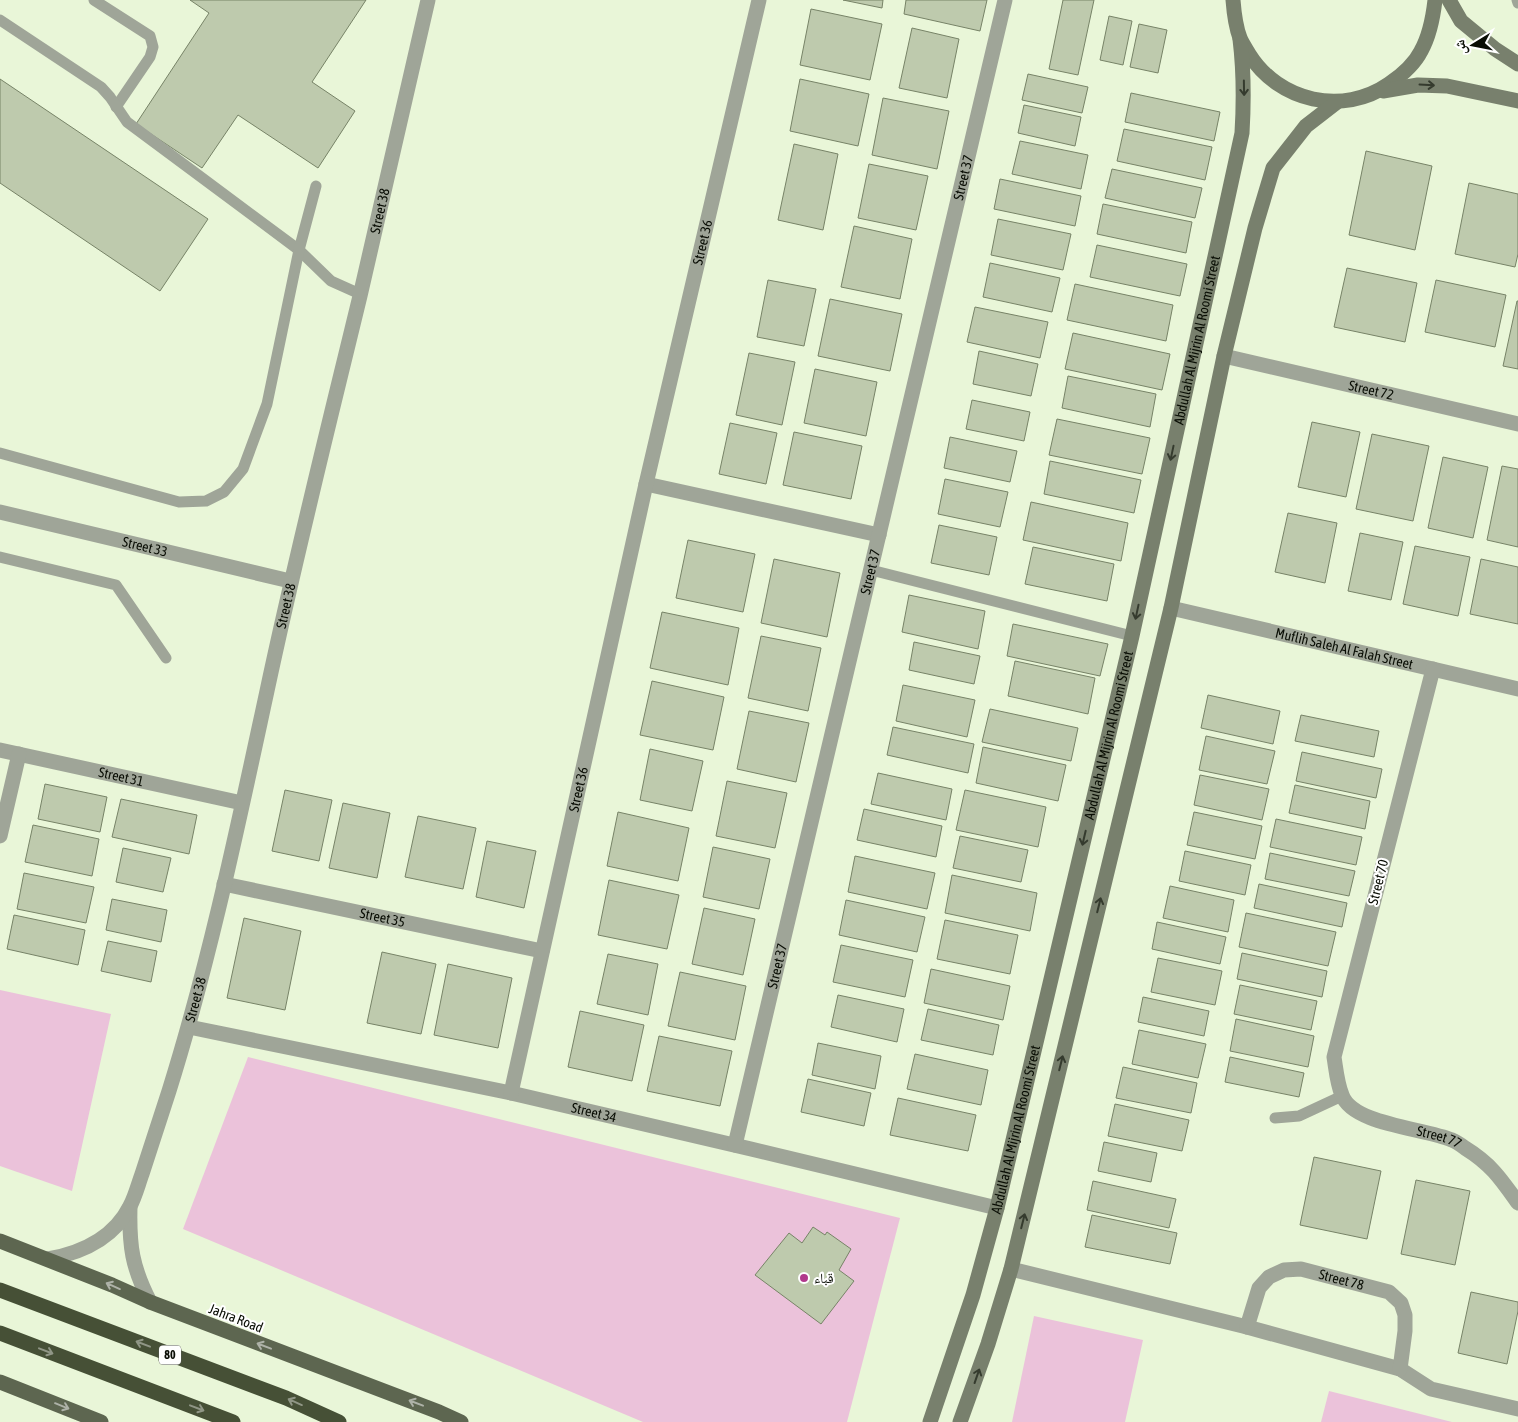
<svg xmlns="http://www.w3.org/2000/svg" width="1518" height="1422" font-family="'Asap Condensed','Noto Naskh Arabic',sans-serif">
<rect width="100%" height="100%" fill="#e9f6d8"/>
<g fill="#ebc2da">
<path d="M0,990L111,1014L72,1191L0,1166Z"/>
<path d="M248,1057L900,1218L847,1422H643L183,1229Z"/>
<path d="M1034,1316L1143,1340L1125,1422H1012Z"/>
<path d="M1329,1391L1452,1422H1321Z"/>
</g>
<g fill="#becaad" stroke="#778367">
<path d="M190,0H366L312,82L355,111L318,168L238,115L202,168L136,124L209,13Z"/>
<path d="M843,0H883L882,8Z"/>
<path d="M906,0H987L980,31L904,14Z"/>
<path d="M1063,0H1094L1078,75L1049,69Z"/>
<path d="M811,9L882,24L870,80L800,65Z"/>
<path d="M1109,16L1132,21L1123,65L1100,60Z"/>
<path d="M1139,24L1167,30L1158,73L1130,67Z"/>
<path d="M912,28L959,39L947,98L899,88Z"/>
<path d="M1028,74L1088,87L1082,113L1022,100Z"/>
<path d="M0,79L208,219L160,291L0,183Z"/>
<path d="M800,79L869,94L858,146L790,131Z"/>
<path d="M1131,93L1220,112L1214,141L1125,122Z"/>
<path d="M883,98L949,111L937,169L872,155Z"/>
<path d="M1024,105L1081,117L1075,146L1018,133Z"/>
<path d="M1124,129L1212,147L1205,180L1117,161Z"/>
<path d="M1020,141L1088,155L1081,189L1012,174Z"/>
<path d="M794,144L838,154L823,230L778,220Z"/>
<path d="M1366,151L1432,166L1415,250L1349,235Z"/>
<path d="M869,164L928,176L916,230L858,218Z"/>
<path d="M1112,169L1202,188L1195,218L1105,198Z"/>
<path d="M1000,179L1081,196L1075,226L994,209Z"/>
<path d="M1469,183L1518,194V254L1515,267L1455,254Z"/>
<path d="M1103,204L1192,222L1186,253L1097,234Z"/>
<path d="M998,219L1071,234L1063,270L991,255Z"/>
<path d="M854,226L912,239L900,299L841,287Z"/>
<path d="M1097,245L1187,264L1180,296L1090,277Z"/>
<path d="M990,263L1060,278L1052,312L983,297Z"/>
<path d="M1347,268L1417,283L1405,342L1334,327Z"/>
<path d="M768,280L816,289L804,346L757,337Z"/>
<path d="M1436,280L1506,295L1495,347L1425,332Z"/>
<path d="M1075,284L1173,305L1166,341L1067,320Z"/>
<path d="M830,299L902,314L890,371L818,356Z"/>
<path d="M1517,301H1518V369L1503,366Z"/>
<path d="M975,307L1048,322L1040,358L967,342Z"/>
<path d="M1073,333L1170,354L1162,390L1065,369Z"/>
<path d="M979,351L1038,364L1031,396L973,384Z"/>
<path d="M749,353L795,362L782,425L736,415Z"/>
<path d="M815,369L877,382L866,436L804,423Z"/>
<path d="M1068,376L1156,394L1150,427L1062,408Z"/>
<path d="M972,400L1030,412L1024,441L966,429Z"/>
<path d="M1057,419L1150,438L1142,474L1049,455Z"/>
<path d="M1312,422L1360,432L1346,497L1298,487Z"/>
<path d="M730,423L777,433L766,484L719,474Z"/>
<path d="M794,432L862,446L851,499L783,485Z"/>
<path d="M1372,434L1429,446L1413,521L1356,509Z"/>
<path d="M950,437L1017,451L1010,482L944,468Z"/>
<path d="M1443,457L1488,467L1473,538L1428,528Z"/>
<path d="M1050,461L1141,480L1134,513L1044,494Z"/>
<path d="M1502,466L1518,469V547L1487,540Z"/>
<path d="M945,479L1008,492L1000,527L938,514Z"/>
<path d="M1031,502L1128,523L1121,561L1023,540Z"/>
<path d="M1288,513L1337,523L1325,583L1275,572Z"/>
<path d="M939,525L997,537L989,575L931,563Z"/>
<path d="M1360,533L1403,542L1391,600L1348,591Z"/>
<path d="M688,540L755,554L743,612L676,598Z"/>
<path d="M1415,546L1470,557L1458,616L1403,604Z"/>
<path d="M1033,547L1114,564L1107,601L1025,584Z"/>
<path d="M774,559L840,573L827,637L761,623Z"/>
<path d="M1481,559L1518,567V624L1470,614Z"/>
<path d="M909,595L985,611L978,649L902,632Z"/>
<path d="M662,612L739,628L728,685L650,668Z"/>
<path d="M1013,624L1108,644L1100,676L1007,656Z"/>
<path d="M761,636L821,648L808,711L748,698Z"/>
<path d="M914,642L980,656L974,684L909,670Z"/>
<path d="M1015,661L1095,678L1088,714L1008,696Z"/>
<path d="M652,681L724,697L713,750L640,735Z"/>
<path d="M903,685L975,700L967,737L896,721Z"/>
<path d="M1208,695L1280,711L1273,744L1201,728Z"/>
<path d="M990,709L1078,728L1071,761L982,742Z"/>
<path d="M749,711L809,723L796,782L737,769Z"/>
<path d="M1301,715L1379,731L1374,757L1295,741Z"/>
<path d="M893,727L974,744L968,773L887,755Z"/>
<path d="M1206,736L1275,751L1267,784L1199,770Z"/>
<path d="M983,747L1066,765L1058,801L976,783Z"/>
<path d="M650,749L703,761L692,811L640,800Z"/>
<path d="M1302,752L1382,769L1376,798L1296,781Z"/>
<path d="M878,773L952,789L946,820L871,804Z"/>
<path d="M1200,775L1269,789L1262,820L1194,805Z"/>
<path d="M727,781L787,793L775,848L716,836Z"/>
<path d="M45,784L107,797L100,832L38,819Z"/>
<path d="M1295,785L1370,801L1365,829L1289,813Z"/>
<path d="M285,790L332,800L319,861L272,851Z"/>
<path d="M965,790L1046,807L1038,847L956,830Z"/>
<path d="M121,799L197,815L189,854L112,837Z"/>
<path d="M343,803L390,813L377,878L329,868Z"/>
<path d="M864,809L942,826L936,857L857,840Z"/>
<path d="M618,812L689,828L678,881L607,866Z"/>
<path d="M1194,812L1262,826L1255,859L1187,845Z"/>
<path d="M418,816L476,828L463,889L405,877Z"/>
<path d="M1276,819L1362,837L1356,865L1270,847Z"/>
<path d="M33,825L99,839L92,876L25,862Z"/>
<path d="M960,836L1028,850L1021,882L953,868Z"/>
<path d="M487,841L536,851L524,908L476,897Z"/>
<path d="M713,847L770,859L759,909L703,897Z"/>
<path d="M123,848L171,858L163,892L116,882Z"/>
<path d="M1185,851L1251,865L1245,895L1179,881Z"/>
<path d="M1270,853L1355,871L1349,896L1265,879Z"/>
<path d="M855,856L935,873L927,909L848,892Z"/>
<path d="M24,873L94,887L86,923L17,909Z"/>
<path d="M952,875L1037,893L1030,931L945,913Z"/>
<path d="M609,880L679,895L667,949L598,935Z"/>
<path d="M1259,884L1347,903L1342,927L1254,908Z"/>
<path d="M1170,886L1234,900L1228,932L1163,918Z"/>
<path d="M112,899L167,910L161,942L106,930Z"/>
<path d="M846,900L925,917L917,952L839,935Z"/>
<path d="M704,908L755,919L743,975L692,964Z"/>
<path d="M1246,913L1336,932L1328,966L1239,947Z"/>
<path d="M14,915L85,930L78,965L7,949Z"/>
<path d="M244,918L301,931L285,1010L227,998Z"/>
<path d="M945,920L1018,935L1010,974L937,959Z"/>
<path d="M1157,922L1226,937L1220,964L1152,949Z"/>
<path d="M108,941L157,951L151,982L101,971Z"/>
<path d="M841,945L913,960L905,997L833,982Z"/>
<path d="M382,952L436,964L421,1034L367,1023Z"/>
<path d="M1242,953L1327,971L1322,997L1237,979Z"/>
<path d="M608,954L658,964L648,1015L597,1004Z"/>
<path d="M1158,958L1222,971L1215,1005L1151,992Z"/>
<path d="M448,964L512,978L498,1048L434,1035Z"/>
<path d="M931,969L1010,986L1003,1020L924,1003Z"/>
<path d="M680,972L746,986L735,1040L668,1026Z"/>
<path d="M1240,985L1317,1001L1311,1030L1234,1014Z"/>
<path d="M838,995L904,1009L897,1042L831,1027Z"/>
<path d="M1143,997L1209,1011L1204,1036L1138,1022Z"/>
<path d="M928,1009L999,1025L993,1055L921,1040Z"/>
<path d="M580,1011L644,1025L632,1081L568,1067Z"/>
<path d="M1236,1019L1314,1036L1308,1067L1230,1051Z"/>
<path d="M1139,1030L1206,1044L1198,1078L1132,1064Z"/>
<path d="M659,1036L732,1051L720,1106L647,1091Z"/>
<path d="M818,1043L881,1056L875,1089L812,1075Z"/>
<path d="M915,1054L988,1070L981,1105L907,1089Z"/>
<path d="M1230,1057L1304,1073L1299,1097L1225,1082Z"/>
<path d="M1123,1067L1197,1083L1191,1113L1116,1098Z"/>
<path d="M808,1079L871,1093L864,1126L801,1112Z"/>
<path d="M898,1098L976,1115L968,1151L890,1135Z"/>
<path d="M1115,1104L1189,1120L1182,1151L1108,1136Z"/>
<path d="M1104,1142L1157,1153L1151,1182L1098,1171Z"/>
<path d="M1314,1157L1381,1171L1367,1239L1300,1225Z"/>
<path d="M1416,1180L1470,1191L1455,1265L1401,1254Z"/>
<path d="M1093,1181L1176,1199L1169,1228L1087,1210Z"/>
<path d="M1092,1215L1177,1233L1170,1264L1085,1247Z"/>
<path d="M813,1227L825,1235L827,1232L851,1249L839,1270L854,1281L821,1324L755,1275L789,1233L802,1243Z"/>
<path d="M1471,1292L1518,1302V1311L1507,1364L1458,1353Z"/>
</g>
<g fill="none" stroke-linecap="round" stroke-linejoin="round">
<g stroke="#9fa598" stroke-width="11">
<path d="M94,0L150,36L153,47L150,57L116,107"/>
<path d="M1517,0L1518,3"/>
<path d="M0,20L101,87L110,97L127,122L299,250L331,281L360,294"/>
<path d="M0,453L179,502L206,501L224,492L243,469L267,404L299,250L316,186"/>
<path d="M0,557L116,585L166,658"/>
<path d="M871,570L1132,636"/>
<path d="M1275,1118L1299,1116L1342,1096"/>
</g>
<g stroke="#9fa598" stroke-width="15">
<path id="s1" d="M1224,356L1518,424"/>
<path d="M646,484L879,535"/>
<path id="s2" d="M0,512L290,581"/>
<path id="s3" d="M1171,608L1518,689"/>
<path id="s4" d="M1433,669L1334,1057C1336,1069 1337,1083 1342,1095C1353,1125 1424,1128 1452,1140C1457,1142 1461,1145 1465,1148C1491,1164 1501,1179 1518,1203"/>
<path id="s5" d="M0,750L242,803"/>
<path d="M0,836L19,754"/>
<path id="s6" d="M224,884L542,951"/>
<path id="s7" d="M189,1027L511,1093L751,1149L997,1208"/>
<path id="s8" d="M511,1093L646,484L759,0"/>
<path id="s9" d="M735,1145L1005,0"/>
<path d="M130,1207C129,1246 132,1267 150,1302"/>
<path id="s10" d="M48,1259C81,1253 114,1238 130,1206C135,1197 138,1185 142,1174C151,1147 160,1119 169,1091C210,960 238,825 267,691C295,559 328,428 360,296C383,198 405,99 428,0"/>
<path d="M1011,1269L1247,1327L1400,1369L1431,1389L1518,1409"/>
<path id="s11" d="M1247,1327L1259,1288L1269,1277L1284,1270L1301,1269L1389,1292L1401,1303L1405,1315V1331L1400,1369"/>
</g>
<g stroke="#78806d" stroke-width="15">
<path d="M1233,0C1234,13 1235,25 1240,38C1242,43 1246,49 1249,54C1279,102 1343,116 1389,84C1402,75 1414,65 1421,51C1430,35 1433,18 1435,0"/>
<path d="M1449,0L1461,21L1495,49L1518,64"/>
<path d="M1383,91L1418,85L1447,86L1518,101"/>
<path id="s12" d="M930,1422L973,1295L997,1208L1132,636L1242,133C1244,100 1244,72 1240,39"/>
<path d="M960,1422L988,1344L1011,1269L1171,608L1224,356L1255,228L1273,168L1306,126L1337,102"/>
</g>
<g stroke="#5d6650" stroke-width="15">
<path d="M0,1241L112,1285L150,1302L439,1412L461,1422"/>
<path d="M0,1382L101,1422"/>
</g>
<g stroke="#465036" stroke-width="15">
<path d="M0,1290L286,1398L339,1422"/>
<path d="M0,1333L233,1422"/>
</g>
</g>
<defs><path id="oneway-shaft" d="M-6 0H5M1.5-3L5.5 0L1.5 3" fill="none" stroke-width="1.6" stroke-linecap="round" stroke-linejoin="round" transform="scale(1.25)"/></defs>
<g stroke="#353b2e">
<use href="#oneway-shaft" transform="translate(1427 85) rotate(3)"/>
<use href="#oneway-shaft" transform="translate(1244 88) rotate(89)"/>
<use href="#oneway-shaft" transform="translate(1172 453) rotate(102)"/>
<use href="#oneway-shaft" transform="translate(1137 612) rotate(102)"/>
<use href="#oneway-shaft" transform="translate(1084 838) rotate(103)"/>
<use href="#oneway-shaft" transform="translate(1099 905) rotate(-76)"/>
<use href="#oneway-shaft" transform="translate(1061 1063) rotate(-76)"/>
<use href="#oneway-shaft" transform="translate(1023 1221) rotate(-76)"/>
<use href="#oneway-shaft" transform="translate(977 1376) rotate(-71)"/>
</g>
<g stroke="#aeb2a8">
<use href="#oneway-shaft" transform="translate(113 1286) rotate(-156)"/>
<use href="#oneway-shaft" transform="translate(264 1346) rotate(-159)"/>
<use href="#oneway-shaft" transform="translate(416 1403) rotate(-159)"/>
<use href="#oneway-shaft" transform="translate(62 1406) rotate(22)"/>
</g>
<g stroke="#909686">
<use href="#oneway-shaft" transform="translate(143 1344) rotate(-159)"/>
<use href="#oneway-shaft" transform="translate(46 1351) rotate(21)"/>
<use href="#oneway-shaft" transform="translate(295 1402) rotate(-156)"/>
<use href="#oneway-shaft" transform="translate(197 1408) rotate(21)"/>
</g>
<circle fill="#b1388c" stroke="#fff" stroke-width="2" cx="804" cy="1278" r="5"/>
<g text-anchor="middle" stroke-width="4" stroke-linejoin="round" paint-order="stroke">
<rect fill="#fff" stroke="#53564f" stroke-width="1" x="159" y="1345.5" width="22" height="19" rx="4"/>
<g font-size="12" font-weight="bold" fill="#090d04">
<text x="170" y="1359">80</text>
</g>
<g font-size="14" fill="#090d04" stroke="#fff">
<text dy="5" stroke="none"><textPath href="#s9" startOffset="994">Street 37</textPath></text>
<text dy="5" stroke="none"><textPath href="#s10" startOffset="1128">Street 38</textPath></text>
<text dy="5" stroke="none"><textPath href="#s8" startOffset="872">Street 36</textPath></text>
<text dy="5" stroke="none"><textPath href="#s12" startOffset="1115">Abdullah Al Mijrin Al Roomi Street</textPath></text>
<text dy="5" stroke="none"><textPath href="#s1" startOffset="151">Street 72</textPath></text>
<text dy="5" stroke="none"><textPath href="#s2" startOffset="149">Street 33</textPath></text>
<text dy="5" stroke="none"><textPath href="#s9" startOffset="589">Street 37</textPath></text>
<text dy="5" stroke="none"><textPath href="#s10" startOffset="722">Street 38</textPath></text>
<text dy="5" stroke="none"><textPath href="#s3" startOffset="178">Muflih Saleh Al Falah Street</textPath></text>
<text dy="5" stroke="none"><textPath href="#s12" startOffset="710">Abdullah Al Mijrin Al Roomi Street</textPath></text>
<text dy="5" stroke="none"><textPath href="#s5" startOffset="124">Street 31</textPath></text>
<text dy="5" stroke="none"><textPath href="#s8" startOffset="311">Street 36</textPath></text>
<text transform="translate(1378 882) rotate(-76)" y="5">Street 70</text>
<text dy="5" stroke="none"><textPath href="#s6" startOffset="162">Street 35</textPath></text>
<text dy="5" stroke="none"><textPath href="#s9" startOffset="184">Street 37</textPath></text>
<text dy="5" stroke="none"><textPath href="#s10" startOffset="318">Street 38</textPath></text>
<text dy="5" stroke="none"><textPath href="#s7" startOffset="414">Street 34</textPath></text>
<text dy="5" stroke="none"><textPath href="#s12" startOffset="305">Abdullah Al Mijrin Al Roomi Street</textPath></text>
<text dy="5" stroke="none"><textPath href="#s4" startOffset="548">Street 77</textPath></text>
<text dy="5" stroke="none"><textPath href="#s11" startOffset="131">Street 78</textPath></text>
<text transform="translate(236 1318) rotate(21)" y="5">Jahra Road</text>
</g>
<g font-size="14" fill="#090d04" stroke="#fff" text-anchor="start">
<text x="814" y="1283">قباء</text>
</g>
</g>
<g transform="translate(1473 45) rotate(260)" stroke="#ffffff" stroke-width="4" paint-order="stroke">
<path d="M0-4L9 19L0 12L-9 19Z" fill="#090d04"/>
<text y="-8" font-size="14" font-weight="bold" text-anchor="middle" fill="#090d04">ش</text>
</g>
</svg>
